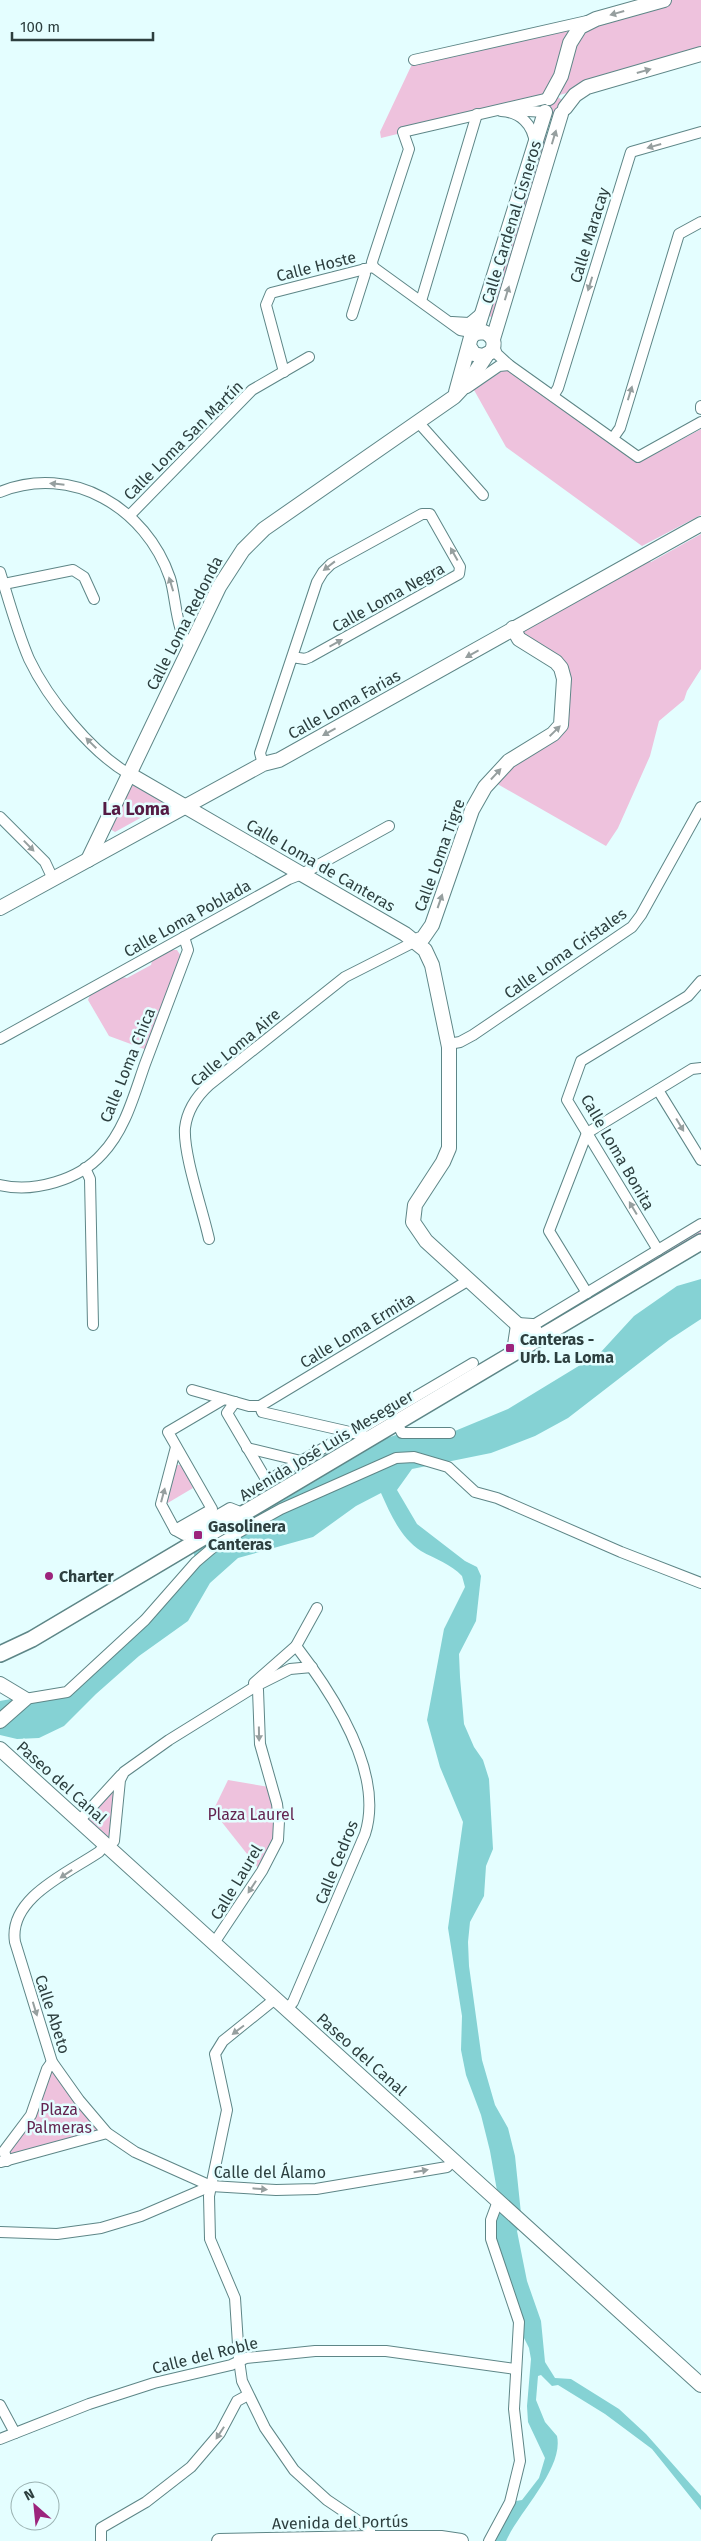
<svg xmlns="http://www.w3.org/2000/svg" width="701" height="2541" font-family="'Fira Sans',sans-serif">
<rect width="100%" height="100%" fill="#e4feff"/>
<g fill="#eec2dd">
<path d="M664,0H701V55L556,96L564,101L553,117L550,116L544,107V104L495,110L381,138L380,132L414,60Z"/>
<path d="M543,134L548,135L497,316L491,317L487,314Z"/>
<path d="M505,369L638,463L701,429V515L642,546L506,447L474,390Z"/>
<path d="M701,534V669L687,691L684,700L659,721L650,756L618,828L606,846L494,782L497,776L555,737L567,679L523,637L522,632L649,560L651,562Z"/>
<path d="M136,785L164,802V805L115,832L110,829L131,786Z"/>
<path d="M171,950H177L181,956L147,1050L109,1036L88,1000L90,995L122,977L127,978L151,965L152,961Z"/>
<path d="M701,1224V1242L539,1338L532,1326Z"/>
<path d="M177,1465H181L193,1488L166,1504Z"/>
<path d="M124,1772L108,1847L79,1821Z"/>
<path d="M228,1780L269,1787L279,1830L259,1869L213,1811Z"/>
<path d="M52,2062L107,2133L7,2161L4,2151L19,2133Z"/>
</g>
<path fill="#85d2d4" d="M701,1279V1319L669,1340L568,1418L535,1436L491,1453L412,1469L397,1490L417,1524L465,1561L477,1567L481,1576L476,1621L459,1654L460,1677L464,1724L474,1747L483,1760L489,1779L493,1849L486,1866L484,1896L470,1922L468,1942L469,1966L482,2060L495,2105L508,2128L515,2156L522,2223L517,2231L527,2281L541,2321L545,2362L555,2378L571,2379L619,2409L646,2434L701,2496V2510L652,2449L605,2414L558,2385L552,2386L541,2375L538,2376L536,2400L545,2422L557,2436C564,2468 520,2510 506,2541H489L510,2502L522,2500L539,2478L545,2458L528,2422L527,2406L531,2359L529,2348L520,2330L491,2239L499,2202L490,2151L481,2115L466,2075L461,2050L462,2016L448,1928L463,1822L440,1767L427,1720L444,1629L465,1587L462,1576C451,1564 435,1559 421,1551C400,1537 391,1515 381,1493L356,1506L313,1537L238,1558L210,1583L188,1621L139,1656L96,1694L64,1726L39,1738L17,1739L0,1735V1701L65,1689L143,1618L195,1558L193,1550L369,1444L402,1433H450L508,1409L600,1353L634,1316L677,1286Z"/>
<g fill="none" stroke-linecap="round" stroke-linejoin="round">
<g stroke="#5e8687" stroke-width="12">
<g id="street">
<path d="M414,60L587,21"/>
<path d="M511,110L545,112"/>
<path d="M501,111C520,112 533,124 535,144"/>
<path d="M373,267L372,262L409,149L403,132L549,98"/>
<path d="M373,267L460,330L476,333"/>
<path d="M421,301L477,114"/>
<path d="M352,315L365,274L364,269"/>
<path d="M452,322L469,323L481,313"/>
<path d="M494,346L497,354L509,365L638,457L701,422"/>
<path d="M284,372L266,305L271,293L373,267"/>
<path d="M467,388L499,366L509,365"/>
<path d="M553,396L558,388L631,152L701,132"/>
<path d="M701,406V409"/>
<path d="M418,422L483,495"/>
<path d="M613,438L620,428L679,234L701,222"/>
<path d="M0,492C72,463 146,508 170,578C176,596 176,636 191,645"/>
<path d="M130,515L252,390L309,357"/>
<path d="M0,572C9,601 17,631 29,659C48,699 91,752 129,774"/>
<path d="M4,584L73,570L84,577L94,599"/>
<path d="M263,764L260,753L317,582L323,572L331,564L422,514H430L460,567L459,574L310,657L305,659L292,657"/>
<path d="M0,817L45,862L53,879"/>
<path d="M0,1039L289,879L302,874L389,826"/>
<path d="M449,1044L460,1042L473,1035L632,927L641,915L701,807"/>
<path d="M658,1090L701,1160"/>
<path d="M85,1168L90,1179L93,1325"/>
<path d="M0,1185C34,1193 79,1180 102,1154C125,1130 134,1095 145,1064C159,1026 174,988 188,950L184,937"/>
<path d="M209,1239C203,1211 183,1154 185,1128C187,1111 197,1096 209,1085L345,977L416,941"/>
<path d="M658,1250L567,1100L581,1061L688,996L701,981"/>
<path d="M587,1293L549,1231L587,1133L692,1069L701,1068"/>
<path d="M532,1326L701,1224"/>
<path d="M192,1390L249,1406H260L262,1412L363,1435L366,1441"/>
<path d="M235,1402L227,1413L267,1481L351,1432"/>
<path d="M260,1406L469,1280"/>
<path d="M397,1423L402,1433H450"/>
<path d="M354,1433L473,1363"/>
<path d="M176,1447L161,1504L175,1530L184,1535L230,1508L245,1514"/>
<path d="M247,1448L301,1461"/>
<path d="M175,1530L212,1509L168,1432L224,1399"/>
<path d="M254,1683L296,1646L317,1608"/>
<path d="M25,1699L67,1692L145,1620L196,1562L216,1545L281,1509L396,1458L414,1457L448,1467L475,1492L497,1498L621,1552L701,1583"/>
<path d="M79,1821L121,1775"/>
<path d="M105,1845L99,1852C68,1873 8,1898 15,1942L52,2062L79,2100L107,2133L135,2152L211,2186"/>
<path d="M108,1847L114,1841L120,1780L124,1772L169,1740L256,1686L290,1669L312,1667"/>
<path d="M214,1943L262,1871L278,1840L279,1821L277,1804L260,1744L258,1690L256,1686"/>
<path d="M275,1999L223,2041L215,2054L227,2110L209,2196L210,2239L235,2298L239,2360L242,2381L265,2428L294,2470L327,2500L370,2529V2538"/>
<path d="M287,2009L293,2002L365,1834C385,1772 332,1693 296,1646"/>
<path d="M7,2161L4,2151L31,2115L47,2069L52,2062"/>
<path d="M1,2162L107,2133"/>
<path d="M0,2232L57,2234L101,2228L141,2216L211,2186L276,2190L316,2189L447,2167L453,2160"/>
<path d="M0,2405L15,2433"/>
<path d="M0,2439L89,2404L154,2383L231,2365L246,2358L315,2351H386L515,2369"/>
<path d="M101,2541V2528L146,2502L191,2467L220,2433L237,2401L248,2395"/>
<path d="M489,2541L510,2502L520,2461L514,2409L519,2322L491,2239V2220L498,2201"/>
</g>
</g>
<g stroke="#5e8687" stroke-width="16">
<g id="secondary">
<path d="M549,98L561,76L570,43L580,27L596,19L664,0"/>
<path d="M565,108L575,95L587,87L701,54"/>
<path d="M476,333L545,112"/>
<path d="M493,339L561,114"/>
<path d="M456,392L471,337L476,333L484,332C494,336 496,344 491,352L483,356L474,354L469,346"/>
<path d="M129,774L405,934L425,950L432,965L449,1047V1148L443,1162L415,1205L413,1222L426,1241L518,1325"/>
<path d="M88,860L219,587L243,550L264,529L454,397L470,380L486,356"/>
<path d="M0,908L263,764L279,760L701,524"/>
<path d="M416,941L423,938L432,925L472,810L485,787L509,761L553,734L561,725L564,679L561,668L556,662L519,639L513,628"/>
<path d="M518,1325L515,1345L518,1351"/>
<path d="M518,1325L532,1326L539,1338"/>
<path d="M0,1684L25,1699L0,1721"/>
<path d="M0,1749L701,2385"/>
<path d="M219,2541L370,2538H441L461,2541"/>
</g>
</g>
<g stroke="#5e8687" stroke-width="18">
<path id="primary" d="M0,1654L32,1639L701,1242"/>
</g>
<use href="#street" stroke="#fff" stroke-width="10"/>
<use href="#secondary" stroke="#fff" stroke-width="14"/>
<use href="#primary" stroke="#fff" stroke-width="15"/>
</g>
<defs><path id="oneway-solid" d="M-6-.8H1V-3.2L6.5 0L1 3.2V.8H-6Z" transform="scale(1.25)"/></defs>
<g fill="#969f9f">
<use href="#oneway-solid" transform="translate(617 13) rotate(164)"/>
<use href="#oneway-solid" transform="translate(644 71) rotate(-16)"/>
<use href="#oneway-solid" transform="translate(554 137) rotate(-73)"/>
<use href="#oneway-solid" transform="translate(654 146) rotate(164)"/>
<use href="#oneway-solid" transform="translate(590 284) rotate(107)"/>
<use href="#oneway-solid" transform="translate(507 293) rotate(-73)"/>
<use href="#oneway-solid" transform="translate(630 393) rotate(-73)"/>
<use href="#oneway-solid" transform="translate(57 484) rotate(-174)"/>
<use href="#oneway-solid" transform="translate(454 554) rotate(-119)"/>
<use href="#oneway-solid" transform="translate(329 566) rotate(142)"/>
<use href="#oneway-solid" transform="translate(171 584) rotate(-107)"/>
<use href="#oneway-solid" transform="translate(336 643) rotate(-29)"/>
<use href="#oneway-solid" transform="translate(472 654) rotate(151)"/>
<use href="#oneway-solid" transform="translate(555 731) rotate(-44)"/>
<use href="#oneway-solid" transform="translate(329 732) rotate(151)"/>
<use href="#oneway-solid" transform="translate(91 743) rotate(-135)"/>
<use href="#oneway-solid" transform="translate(496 774) rotate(-47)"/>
<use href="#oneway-solid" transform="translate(29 846) rotate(46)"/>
<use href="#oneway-solid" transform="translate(440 901) rotate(-71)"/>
<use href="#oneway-solid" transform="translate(680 1125) rotate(59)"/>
<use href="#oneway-solid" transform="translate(633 1208) rotate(-121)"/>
<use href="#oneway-solid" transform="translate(163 1495) rotate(-75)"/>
<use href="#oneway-solid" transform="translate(259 1734) rotate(89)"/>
<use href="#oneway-solid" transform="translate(66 1874) rotate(146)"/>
<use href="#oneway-solid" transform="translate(252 1887) rotate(123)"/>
<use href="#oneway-solid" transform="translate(35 2009) rotate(73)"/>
<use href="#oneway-solid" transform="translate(238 2030) rotate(143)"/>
<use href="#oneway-solid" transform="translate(421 2171) rotate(-10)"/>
<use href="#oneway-solid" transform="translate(260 2189) rotate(5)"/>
<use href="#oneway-solid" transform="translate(220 2433) rotate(123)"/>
</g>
<g fill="#9c247c" stroke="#e4feff" stroke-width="2">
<rect x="505" y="1343" width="10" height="10" rx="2.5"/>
<rect x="193" y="1530" width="10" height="10" rx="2.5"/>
<circle cx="49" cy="1576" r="5"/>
</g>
<g text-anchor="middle" stroke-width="5" stroke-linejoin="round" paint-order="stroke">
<g font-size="16" fill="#2d3f3f" stroke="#e4feff">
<text transform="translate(511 222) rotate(-73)" y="6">Calle Cardenal Cisneros</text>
<text transform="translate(589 235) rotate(-73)" y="6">Calle Maracay</text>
<text transform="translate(316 266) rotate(-14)" y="6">Calle Hoste</text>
<text transform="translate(183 440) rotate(-45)" y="6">Calle Loma San Martín</text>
<text transform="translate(388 597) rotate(-29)" y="6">Calle Loma Negra</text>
<text transform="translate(184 623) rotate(-63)" y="6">Calle Loma Redonda</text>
<text transform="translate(344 704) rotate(-29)" y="6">Calle Loma Farias</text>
<text transform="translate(439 855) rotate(-70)" y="6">Calle Loma Tigre</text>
<text transform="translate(321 865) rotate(30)" y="6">Calle Loma de Canteras</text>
<text transform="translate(187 918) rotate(-29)" y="6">Calle Loma Poblada</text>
<text transform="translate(565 953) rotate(-35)" y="6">Calle Loma Cristales</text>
<text transform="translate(235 1047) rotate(-40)" y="6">Calle Loma Aire</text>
<text transform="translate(127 1065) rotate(-68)" y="6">Calle Loma Chica</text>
<text transform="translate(618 1152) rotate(60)" y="6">Calle Loma Bonita</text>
<text transform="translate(357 1330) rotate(-31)" y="6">Calle Loma Ermita</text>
<text transform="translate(326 1445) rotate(-31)" y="6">Avenida José Luis Meseguer</text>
<text transform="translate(62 1782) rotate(42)" y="6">Paseo del Canal</text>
<text transform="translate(336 1862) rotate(-68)" y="6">Calle Cedros</text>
<text transform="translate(236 1882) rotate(-59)" y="6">Calle Laurel</text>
<text transform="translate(53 2014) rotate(72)" y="6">Calle Abeto</text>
<text transform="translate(362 2054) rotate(42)" y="6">Paseo del Canal</text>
<text x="270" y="2178">Calle del Álamo</text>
<text transform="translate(205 2355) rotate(-14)" y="6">Calle del Roble</text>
<text transform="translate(340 2522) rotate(-1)" y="6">Avenida del Portús</text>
</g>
<g font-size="16" font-weight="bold" fill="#2d3f3f" stroke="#e4feff" text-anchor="start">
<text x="520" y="1345">Canteras -<tspan x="520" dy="18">Urb. La Loma</tspan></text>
<text x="208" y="1532">Gasolinera<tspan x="208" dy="18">Canteras</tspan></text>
<text x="59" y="1582">Charter</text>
</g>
<g font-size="16" fill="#642551" stroke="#e4feff">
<text x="251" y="1820">Plaza Laurel</text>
<text x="59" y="2115">Plaza<tspan x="59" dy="18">Palmeras</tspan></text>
</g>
<g font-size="18" font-weight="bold" fill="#551b44" stroke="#e4feff">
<text x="136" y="815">La Loma</text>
</g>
</g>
<g transform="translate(35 2506) rotate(333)"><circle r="24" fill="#e4feff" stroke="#9bb2b2"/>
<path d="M0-4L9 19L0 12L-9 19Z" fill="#9c247c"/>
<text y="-8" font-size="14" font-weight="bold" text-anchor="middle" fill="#2d3f3f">N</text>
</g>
<path d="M12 32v8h141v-8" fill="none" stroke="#2d3f3f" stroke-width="2.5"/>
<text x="20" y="32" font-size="15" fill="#2d3f3f" stroke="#e4feff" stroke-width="4" paint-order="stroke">100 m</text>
</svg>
